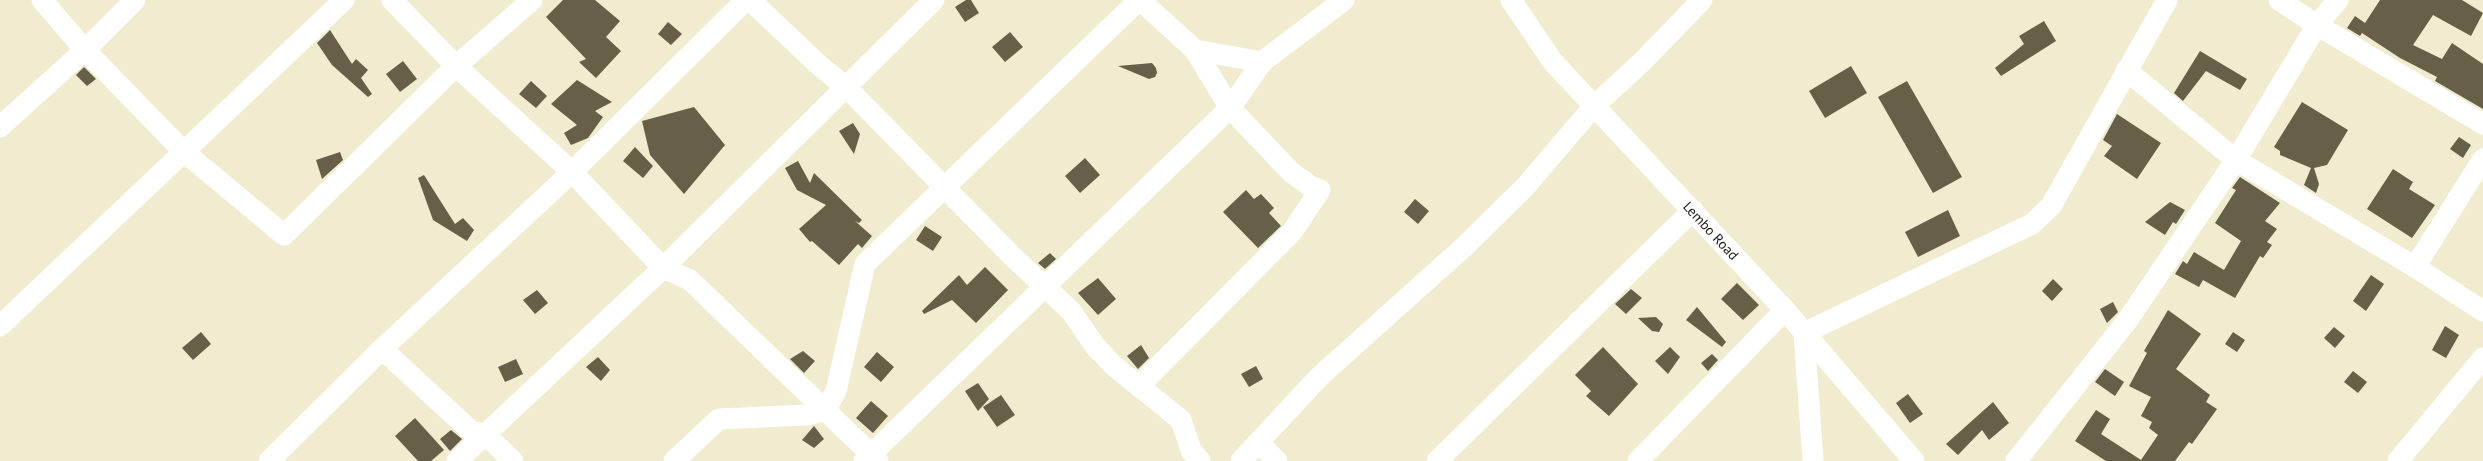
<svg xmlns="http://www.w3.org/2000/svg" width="2483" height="461" font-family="'PT Sans',sans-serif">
<rect width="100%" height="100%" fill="#f1ebcf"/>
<g fill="#656047">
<path d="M563,0H595L620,21L606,37L621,51L596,78L579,62L586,59L546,17Z"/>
<path d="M966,0H971L979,13L965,22L955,7Z"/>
<path d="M2380,0H2462L2483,13L2471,36L2433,15L2413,45L2442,59L2452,43L2483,64V109L2435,81L2437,77L2400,58L2362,33L2360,36L2347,28L2355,16L2365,23Z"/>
<path d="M2044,21L2056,41L2001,76L1995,68L2024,44L2019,36Z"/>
<path d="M668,22L682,34L671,45L658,34Z"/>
<path d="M330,30L352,64L356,59L368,70L361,78L372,94L368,97L332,65L317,43Z"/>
<path d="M1010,32L1023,47L1005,62L992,47Z"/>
<path d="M2200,51L2247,79L2240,90L2206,71L2183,101L2174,93Z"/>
<path d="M403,61L417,79L400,92L386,74Z"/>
<path d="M1152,63L1156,68L1157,73L1155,77L1149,79L1118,66Z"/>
<path d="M1851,66L1867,93L1825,118L1809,91Z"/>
<path d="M84,67L96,79L87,86L76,75Z"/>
<path d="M577,80L612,102L595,111L603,117L588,138L571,145L564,133L577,125L551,104Z"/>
<path d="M531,81L547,96L536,108L519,94Z"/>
<path d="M1907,81L1962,177L1933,193L1878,97Z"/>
<path d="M2302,102L2348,130L2327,165L2314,168L2319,184L2316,193L2304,185L2311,168L2280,155V151L2274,147Z"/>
<path d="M694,107L725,145L684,194L650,155L642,121Z"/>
<path d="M2117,114L2161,143L2137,179L2104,156L2112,146L2103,140Z"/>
<path d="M853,123L860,134L854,154L839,131Z"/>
<path d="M2459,137L2471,145L2463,158L2450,149Z"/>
<path d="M635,147L653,166L643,178L623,161Z"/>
<path d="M340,152L343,160L322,179L316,160Z"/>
<path d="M1085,158L1100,175L1080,193L1065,176Z"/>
<path d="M798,161L810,183L814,173L862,220L859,223L855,221L872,236L862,248L858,244L839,265L812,241L810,242L799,229L826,205L797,190L785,168Z"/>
<path d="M2393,169L2413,182L2409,189L2435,205L2412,238L2367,209Z"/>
<path d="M424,175L455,224L463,218L474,230L467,241L433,220L418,178Z"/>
<path d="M2240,177L2280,203L2265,221L2277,229L2267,242L2272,245L2263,258L2260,256L2235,298L2203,280L2199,287L2175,274L2183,261L2187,264L2194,252L2224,270L2241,241L2215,223L2236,190L2232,188Z"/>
<path d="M1246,190L1254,199L1261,194L1274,208L1269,213L1281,226L1258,248L1223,212Z"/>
<path d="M1415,199L1429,211L1418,224L1404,212Z"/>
<path d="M2170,202L2185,210L2176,224L2173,222L2165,235L2145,222Z"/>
<path d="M1948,210L1960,236L1918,257L1905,232Z"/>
<path d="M925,226L942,237L933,251L916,240Z"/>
<path d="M1050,253L1056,259L1045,269L1038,263Z"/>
<path d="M985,267L1008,290L976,323L952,300L924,314L922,311L959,275L967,285Z"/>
<path d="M2371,275L2384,284L2366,311L2353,301Z"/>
<path d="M1098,278L1116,299L1098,315L1078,293Z"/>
<path d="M2053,279L2063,289L2052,301L2042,291Z"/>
<path d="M1737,283L1759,305L1743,320L1721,299Z"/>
<path d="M1631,289L1642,298L1626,314L1615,304Z"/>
<path d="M537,290L548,303L535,314L523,300Z"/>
<path d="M2113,302L2118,312L2107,323L2100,309Z"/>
<path d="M1697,307L1726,342L1722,347L1686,320Z"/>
<path d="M2168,310L2201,334L2176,369L2210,395L2206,402L2217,409L2192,444L2189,442L2175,461H2106L2075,441L2096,410L2110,419L2101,434L2141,460L2158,435L2149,428L2152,422L2141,416L2151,397L2129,386L2147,353L2144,351Z"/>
<path d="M1656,317L1663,324L1659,332L1652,331L1638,318Z"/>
<path d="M2445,326L2459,335L2446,358L2432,350Z"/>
<path d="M2334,327L2345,336L2335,348L2324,338Z"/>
<path d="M201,332L211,344L193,360L182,348Z"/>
<path d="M2233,332L2245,340L2237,352L2225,344Z"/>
<path d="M1141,345L1149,358L1138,369L1127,356Z"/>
<path d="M1603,347L1638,384L1609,416L1586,396L1591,391L1575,375Z"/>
<path d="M1670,347L1680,357L1668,374L1655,361Z"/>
<path d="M803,351L815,361L804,373L790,359Z"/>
<path d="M877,352L894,367L881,382L864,367Z"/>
<path d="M1712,354L1718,360L1708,371L1701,363Z"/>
<path d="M598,357L610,370L601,381L586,367Z"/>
<path d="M516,359L523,374L505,382L498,367Z"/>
<path d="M1256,366L1263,379L1249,387L1241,374Z"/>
<path d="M2105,369L2124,382L2115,396L2095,382Z"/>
<path d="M2353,371L2367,382L2358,393L2344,382Z"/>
<path d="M978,383L989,399L978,411L965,391Z"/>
<path d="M1908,394L1923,414L1910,423L1896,403Z"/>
<path d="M1001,395L1015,415L997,427L983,407Z"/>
<path d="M871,401L888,416L873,433L856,418Z"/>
<path d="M1993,402L2009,423L1989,440L1982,430L1958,455L1946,444Z"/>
<path d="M415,418L444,450L431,461H418L395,436Z"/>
<path d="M814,426L824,439L814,448L802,440Z"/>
<path d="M451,430L462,439L450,451L440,439Z"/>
</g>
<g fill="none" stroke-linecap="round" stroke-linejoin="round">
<g stroke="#fff" stroke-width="21">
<path d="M42,0L85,50L183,151L284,235L456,66L532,0"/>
<path d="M392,0L456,66L572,172L663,268L690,280L878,461"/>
<path d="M750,0L820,66L847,88L1012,256L1071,311L1095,346L1114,366L1181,420L1191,450L1200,461"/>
<path id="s1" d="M1511,0L1553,62L1785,310L1914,461"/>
<path d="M2279,0L2317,25L2483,124"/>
<path d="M1195,50L1262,62"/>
<path d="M2126,70L2236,160L2415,267L2483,159"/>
<path d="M0,127L85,50L135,0"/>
<path d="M2415,267L2483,311"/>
<path d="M0,326L344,0"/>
<path d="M382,349L471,431L486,435L513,461"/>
<path d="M1139,386L1292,232L1320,190L1310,186L1291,172L1230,108L1195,50L1140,0"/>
<path d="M1258,442L1277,461"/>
<path d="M269,461L382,349L572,172L746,0"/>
<path d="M457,461L663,268L934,0"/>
<path d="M674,461L719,419L807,415L825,411L836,391L865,264L1139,0"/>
<path d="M864,461L1230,108L1262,62L1344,0"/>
<path d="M1241,461L1319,377L1465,246L1525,187L1594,106L1643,61L1702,0"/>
<path d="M1437,461L1693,210"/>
<path d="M1638,461L1785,310"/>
<path d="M1813,461L1804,333L2032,224L2051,206L2167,0"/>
<path d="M2016,461L2127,321L2236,160L2317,25L2338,0"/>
<path d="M2398,461L2483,358"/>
</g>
</g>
<g text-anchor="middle" stroke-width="5" stroke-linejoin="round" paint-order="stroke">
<g font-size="14" fill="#1c1a10" stroke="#fff8dc">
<text dy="5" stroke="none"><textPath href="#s1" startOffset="306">Lembo Road</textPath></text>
</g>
</g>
</svg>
